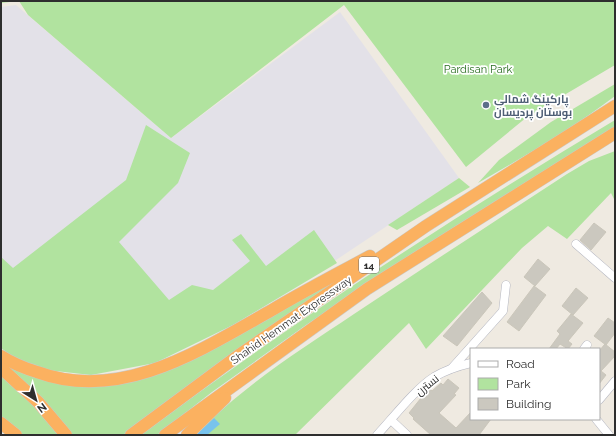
<svg xmlns="http://www.w3.org/2000/svg" width="616" height="436" font-family="Raleway,Cairo,sans-serif">
<rect width="100%" height="100%" fill="#efeae1"/>
<path fill="#e3e1e8" d="M16,5L171,138L340,12L459,178L327,266L247,304L1,328V7Z"/>
<g fill="#b1e39f">
<path d="M1,1H615V65L527,117L466,167L344,5L171,138L28,15L19,1L1,3Z"/>
<path d="M615,84V96C572,129 525,156 478,183L499,160L551,122Z"/>
<path d="M615,120V128L395,266L306,325L212,392L157,435H141C294,321 452,218 615,120Z"/>
<path d="M146,125L190,153L178,183L119,242L169,300L192,285L213,290L250,261L232,240L241,234L266,266L314,230L337,263L233,325L155,363L91,375L47,370L14,358L1,348V257L13,268L126,180Z"/>
<path d="M615,151V201L611,193L567,239L548,226L522,248L426,349L409,323L295,435H196C242,386 299,351 354,314C425,267 496,220 567,174L589,161Z"/>
<path d="M459,178L470,187L397,230L388,225Z"/>
<path d="M360,266L248,342L123,435H71L1,362L119,384Z"/>
<path d="M1,374L34,403L61,435H23L13,425L1,418Z"/>
</g>
<path fill="#78c3ed" d="M214,418L220,424L207,435H198L197,434Z"/>
<g fill="#cbc8bf" stroke="#cac6ba">
<path d="M594,223L606,232L591,250L580,240Z"/>
<path d="M538,259L550,269L535,286L524,277Z"/>
<path d="M534,286L546,295L519,331L507,322Z"/>
<path d="M576,288L588,298L573,315L562,306Z"/>
<path d="M482,292L492,303L457,346L443,336Z"/>
<path d="M571,314L583,323L568,341L572,344L568,349L560,344L556,349H549L560,334L557,331Z"/>
<path d="M608,318L615,323V333L606,345L594,336Z"/>
<path d="M605,344L615,352V356L601,371L606,375L599,384V351Z"/>
<path d="M448,379L459,388L454,394L456,395L439,413L456,428L471,412V419H491L479,435H431L413,419L414,418L409,413L421,398L422,399L430,389L432,391L441,383L443,385Z"/>
</g>
<g fill="none" stroke-linecap="round" stroke-linejoin="round">
<g stroke="#b4b6c1" stroke-width="9">
<g id="minor">
<path d="M576,244L615,278"/>
<path d="M584,349L587,345"/>
<path d="M452,368L503,311L506,285"/>
<path d="M599,400L615,381"/>
<path d="M596,419L609,435"/>
<path d="M391,420L407,435"/>
<path d="M377,435C393,418 415,389 434,377C446,370 458,366 471,363"/>
</g>
</g>
<g stroke="#c9c9c9" stroke-width="13">
<g id="highway">
<path d="M1,356C12,363 24,368 37,372C121,403 201,350 272,310C304,291 337,274 370,256"/>
<path d="M1,368L38,402L66,435"/>
<path d="M1,423L16,435"/>
<path d="M131,435L239,355L426,226L615,106"/>
<path d="M165,435L367,289L615,133"/>
<path d="M187,435L225,398"/>
</g>
</g>
<use href="#minor" stroke="#fff" stroke-width="8"/>
<use href="#highway" stroke="#fbb160" stroke-width="12"/>
</g>
<circle fill="#5c6f8a" stroke="#fff" stroke-width="1.5" cx="486" cy="105" r="4"/>
<g text-anchor="middle" stroke-width="3.5" stroke-linejoin="round" paint-order="stroke">
<rect fill="#fff" stroke="#6d6d6d" stroke-width="1" x="359" y="257" width="20" height="16" rx="3"/>
<g font-size="10" font-weight="bold" fill="#2e2e2e">
<text x="369" y="269">14</text>
</g>
<g font-size="11" fill="#266c1d" stroke="#fff">
<text x="478" y="73">Pardisan Park</text>
</g>
<g font-size="11" font-weight="bold" fill="#4e5e75" stroke="#fff" text-anchor="start">
<text x="494" y="103">پارکینگ شمالی<tspan x="494" dy="13">بوستان پردیسان</tspan></text>
</g>
<g font-size="11" fill="#2e2e2e" stroke="#fff">
<text transform="translate(291 320) rotate(-35)" y="4">Shahid Hemmat Expressway</text>
<text transform="translate(427 385) rotate(-39)" y="4">نسترن</text>
</g>
</g>
<rect width="616" height="436" fill="none" stroke="#2e2e2e" stroke-width="4"/>
<rect x="470" y="348" width="130" height="72" fill="#ffffff" stroke="#ababab"/>
<rect x="478" y="361" width="20" height="6" fill="#ffffff" stroke="#ababab"/>
<text x="506" y="368" font-size="12" fill="#2e2e2e">Road</text>
<rect x="478" y="378" width="20" height="12" fill="#b1e39f" stroke="#ababab"/>
<text x="506" y="388" font-size="12" fill="#2e2e2e">Park</text>
<rect x="478" y="398" width="20" height="12" fill="#cbc8bf" stroke="#ababab"/>
<text x="506" y="408" font-size="12" fill="#2e2e2e">Building</text>
<g transform="translate(36 400) rotate(143)" stroke="#ffffff" stroke-width="3" paint-order="stroke">
<path d="M0-3L7 15L0 10L-7 15Z" fill="#2e2e2e"/>
<text y="-6" font-size="11" font-weight="bold" text-anchor="middle" fill="#2e2e2e">N</text>
</g>
</svg>
